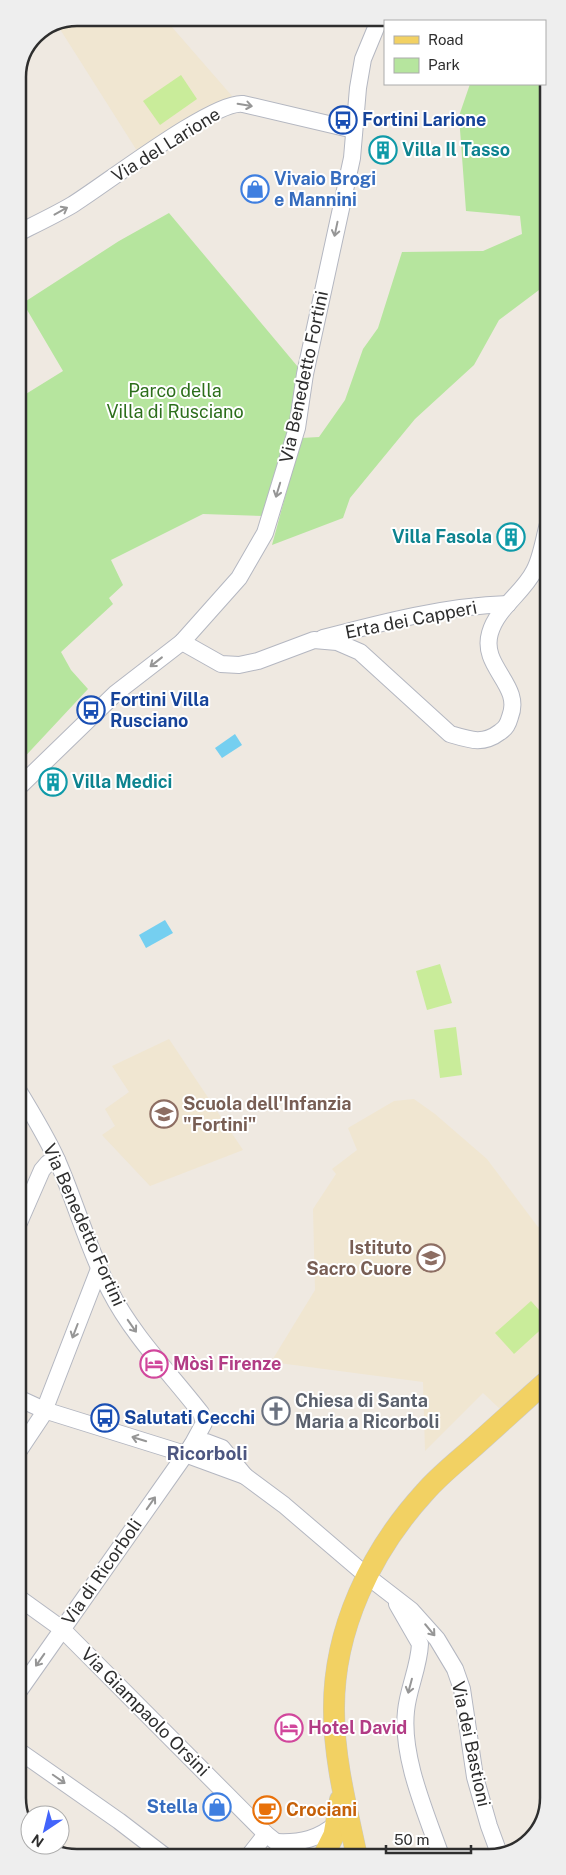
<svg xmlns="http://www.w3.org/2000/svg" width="566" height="1875" font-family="'Public Sans',sans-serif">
<rect width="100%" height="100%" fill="#efe9e1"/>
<g fill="#f0e6d1">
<path d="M78,18H164L232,96L139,154L58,26Z"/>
<path d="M169,1039L243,1150L150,1186L102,1135L115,1126L105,1109L129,1092L112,1066Z"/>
<path d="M414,1099L435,1114L487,1159L538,1227L548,1221V1364L500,1409L483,1393L425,1451L423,1382L271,1362L315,1290L313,1209L336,1174L332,1169L357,1150L348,1128L394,1101Z"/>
</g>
<g fill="#b6e59e">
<path d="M545,61L547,66V284L499,320L474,365L415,419L350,498L343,518L272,545L301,438L319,437L345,400L363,349L378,328L402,252L483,251L522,234L520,216L466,211L459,116L470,84H545Z"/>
<path d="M169,213L298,367L288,431L265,516L203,514L111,560L123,585L109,598L113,604L61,652L71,670L88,689L18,764V394L21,397L63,371L23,303L119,241Z"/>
</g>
<g fill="#c9ec9a">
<path d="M181,75L197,99L160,125L143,101Z"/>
<path d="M440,964L452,1003L427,1010L416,971Z"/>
<path d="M456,1027L462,1075L440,1078L434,1030Z"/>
<path d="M531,1301L548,1320V1323L514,1354L495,1333Z"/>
</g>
<g fill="#75cff0">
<path d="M235,734L242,745L222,758L215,748Z"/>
<path d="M165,920L173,933L146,948L139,935Z"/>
</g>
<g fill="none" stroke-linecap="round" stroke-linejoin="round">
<g stroke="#b4b7c1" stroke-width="18">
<g id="minor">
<path d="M18,233C36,224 55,215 72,205C103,186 214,100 243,104L354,130"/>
<path d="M323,638C384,622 445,606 508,604"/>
<path d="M182,642L221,664L239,665L258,661L314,640L337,642L360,652L450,734C470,740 483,745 500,732C506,728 508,724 510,717C523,685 480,667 490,633C497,608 523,593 534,571C541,559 544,538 548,524"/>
<path d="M18,788L116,693L182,642L239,578L265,533L297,428L305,374L352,158L358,88L363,59L380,18"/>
<path d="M18,1090C32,1113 46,1136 57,1160C76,1203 88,1249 110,1291C133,1336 170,1373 201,1413L204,1423L192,1445L19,1691"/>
<path d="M18,1225L42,1170L48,1163L57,1160"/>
<path d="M18,1398L44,1410L185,1454L245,1476"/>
<path d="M192,1445L206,1442L222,1448L245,1476L284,1505L367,1576L411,1610L437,1639L455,1669L462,1689L475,1777L489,1826L500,1856"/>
<path d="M18,1452L42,1416L99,1269"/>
<path d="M19,1598L62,1629L266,1834L295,1857"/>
<path d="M397,1604L420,1644C419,1667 408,1689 406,1711C401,1757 426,1813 441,1856"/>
<path d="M19,1751L119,1821L166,1857"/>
<path d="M277,1842C301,1843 319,1839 337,1823"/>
<path d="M248,1857L266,1834"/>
</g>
</g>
<g stroke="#c9c9c9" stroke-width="22">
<g id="major">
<path d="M323,1857L334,1835L340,1800"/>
<path d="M357,1857C347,1809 334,1760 334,1711C333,1630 371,1551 425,1492C438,1477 454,1464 469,1451C496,1427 522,1403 548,1380"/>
</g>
</g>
<use href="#minor" stroke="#fff" stroke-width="16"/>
<use href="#major" stroke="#f2d163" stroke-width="21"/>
</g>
<defs><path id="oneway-shaft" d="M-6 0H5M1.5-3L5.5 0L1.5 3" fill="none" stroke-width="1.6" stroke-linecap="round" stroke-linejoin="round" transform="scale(1.25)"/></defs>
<g stroke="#969696">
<use href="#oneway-shaft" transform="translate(245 105) rotate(9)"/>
<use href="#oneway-shaft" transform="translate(61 211) rotate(-29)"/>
<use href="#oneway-shaft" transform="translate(336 229) rotate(102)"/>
<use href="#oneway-shaft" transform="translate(278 490) rotate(107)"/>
<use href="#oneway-shaft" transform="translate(156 662) rotate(142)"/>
<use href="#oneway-shaft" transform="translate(132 1326) rotate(55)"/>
<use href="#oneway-shaft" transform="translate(75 1331) rotate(111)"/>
<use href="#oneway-shaft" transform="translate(139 1439) rotate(-163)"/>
<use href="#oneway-shaft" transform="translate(151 1503) rotate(-55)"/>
<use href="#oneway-shaft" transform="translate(430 1630) rotate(50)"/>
<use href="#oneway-shaft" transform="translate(40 1660) rotate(125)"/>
<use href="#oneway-shaft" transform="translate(410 1686) rotate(105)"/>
<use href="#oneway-shaft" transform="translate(59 1779) rotate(35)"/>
</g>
<defs>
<g id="bus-ring" transform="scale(1.4375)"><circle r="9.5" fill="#fff" stroke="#1a4fb4" stroke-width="1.5"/><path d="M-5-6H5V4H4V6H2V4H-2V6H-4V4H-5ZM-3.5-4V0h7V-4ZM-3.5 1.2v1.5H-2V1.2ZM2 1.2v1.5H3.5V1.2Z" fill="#1a4fb4"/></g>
<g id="building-ring" transform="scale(1.4375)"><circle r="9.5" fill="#fff" stroke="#0f9aa8" stroke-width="1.5"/><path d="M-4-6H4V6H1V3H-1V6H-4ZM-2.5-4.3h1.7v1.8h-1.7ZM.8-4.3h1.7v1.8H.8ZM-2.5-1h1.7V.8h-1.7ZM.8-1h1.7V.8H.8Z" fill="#0f9aa8"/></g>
<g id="shop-ring" transform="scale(1.4375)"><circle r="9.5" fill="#fff" stroke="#3f7fe0" stroke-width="1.5"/><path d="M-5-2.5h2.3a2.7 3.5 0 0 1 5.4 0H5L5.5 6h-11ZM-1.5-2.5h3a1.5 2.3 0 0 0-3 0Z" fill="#3f7fe0"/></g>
<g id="school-ring" transform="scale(1.4375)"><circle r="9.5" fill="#fff" stroke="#8d6e63" stroke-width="1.5"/><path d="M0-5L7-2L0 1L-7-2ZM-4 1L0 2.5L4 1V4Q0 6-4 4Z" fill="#8d6e63"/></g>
<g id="hotel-ring" transform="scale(1.4375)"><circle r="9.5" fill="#fff" stroke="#d1479c" stroke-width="1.5"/><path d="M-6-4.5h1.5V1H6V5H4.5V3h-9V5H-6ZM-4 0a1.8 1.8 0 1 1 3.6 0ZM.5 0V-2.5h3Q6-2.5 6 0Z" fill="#d1479c"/></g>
<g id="church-ring" transform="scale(1.4375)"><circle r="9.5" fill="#fff" stroke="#6b7280" stroke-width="1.5"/><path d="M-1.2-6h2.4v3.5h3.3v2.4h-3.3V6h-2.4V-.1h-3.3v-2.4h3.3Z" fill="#6b7280"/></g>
<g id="cafe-ring" transform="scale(1.4375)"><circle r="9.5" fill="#fff" stroke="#e8710a" stroke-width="1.5"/><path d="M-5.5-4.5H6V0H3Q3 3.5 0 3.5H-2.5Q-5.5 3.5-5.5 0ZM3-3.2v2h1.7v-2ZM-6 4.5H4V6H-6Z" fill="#e8710a"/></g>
</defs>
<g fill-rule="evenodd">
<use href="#bus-ring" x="343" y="120"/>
<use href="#building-ring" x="383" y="150"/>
<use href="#shop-ring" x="255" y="189"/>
<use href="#building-ring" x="511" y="537"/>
<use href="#bus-ring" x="91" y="710"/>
<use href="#building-ring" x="53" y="782"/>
<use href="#school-ring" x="164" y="1114"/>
<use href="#school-ring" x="431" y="1258"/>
<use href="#hotel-ring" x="154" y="1364"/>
<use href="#church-ring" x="276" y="1411"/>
<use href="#bus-ring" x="105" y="1418"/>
<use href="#hotel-ring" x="289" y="1728"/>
<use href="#shop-ring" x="217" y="1807"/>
<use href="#cafe-ring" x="267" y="1810"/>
</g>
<g text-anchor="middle" stroke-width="4" stroke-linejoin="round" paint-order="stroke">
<g font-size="18" font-weight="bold" fill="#164399" stroke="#fff" text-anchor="start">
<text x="362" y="126">Fortini Larione</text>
<text x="110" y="706">Fortini Villa<tspan x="110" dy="21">Rusciano</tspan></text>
<text x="124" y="1424">Salutati Cecchi</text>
</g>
<g font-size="18" fill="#2e2e2e" stroke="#fff">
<text transform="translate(166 145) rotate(-32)" y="6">Via del Larione</text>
<text transform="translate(304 377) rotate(-78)" y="6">Via Benedetto Fortini</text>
<text transform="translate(411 620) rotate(-11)" y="6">Erta dei Capperi</text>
<text transform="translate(84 1225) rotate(66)" y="6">Via Benedetto Fortini</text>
<text transform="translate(102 1572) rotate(-55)" y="6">Via di Ricorboli</text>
<text transform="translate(145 1712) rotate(45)" y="6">Via Giampaolo Orsini</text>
<text transform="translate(471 1744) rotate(78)" y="6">Via dei Bastioni</text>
</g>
<g font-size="18" font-weight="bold" fill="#0d838f" stroke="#fff" text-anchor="start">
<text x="402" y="156">Villa Il Tasso</text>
<text x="492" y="543" text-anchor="end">Villa Fasola</text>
<text x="72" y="788">Villa Medici</text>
</g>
<g font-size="18" font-weight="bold" fill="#366cbe" stroke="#fff" text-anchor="start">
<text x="274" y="185">Vivaio Brogi<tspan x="274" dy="21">e Mannini</tspan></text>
<text x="198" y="1813" text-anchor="end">Stella</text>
</g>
<g font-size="18" fill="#2c6e1b" stroke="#fff">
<text x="175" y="397">Parco della<tspan x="175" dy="21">Villa di Rusciano</tspan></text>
</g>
<g font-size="18" font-weight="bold" fill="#785e54" stroke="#fff" text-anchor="start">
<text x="183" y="1110">Scuola dell'Infanzia<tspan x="183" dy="21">"Fortini"</tspan></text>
<text x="412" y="1254" text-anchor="end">Istituto<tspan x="412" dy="21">Sacro Cuore</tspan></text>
</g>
<g font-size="18" font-weight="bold" fill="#b23c85" stroke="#fff" text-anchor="start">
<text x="173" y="1370">Mòsì Firenze</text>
<text x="308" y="1734">Hotel David</text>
</g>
<g font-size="18" font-weight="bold" fill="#5b616d" stroke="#fff" text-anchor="start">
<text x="295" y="1407">Chiesa di Santa<tspan x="295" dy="21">Maria a Ricorboli</tspan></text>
</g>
<g font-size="18" font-weight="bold" fill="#c56008" stroke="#fff" text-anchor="start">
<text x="286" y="1816">Crociani</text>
</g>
<g font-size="19" font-weight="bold" fill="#4d5680" stroke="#fff">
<text x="207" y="1460">Ricorboli</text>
</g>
</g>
<path d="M0 0H566V1875H0ZM77 26H489A51 51 0 0 1 540 77V1798A51 51 0 0 1 489 1849H77A51 51 0 0 1 26 1798V77A51 51 0 0 1 77 26Z" fill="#eee" fill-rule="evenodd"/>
<path fill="none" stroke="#2e2e2e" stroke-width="2.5" d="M77 26H489A51 51 0 0 1 540 77V1798A51 51 0 0 1 489 1849H77A51 51 0 0 1 26 1798V77A51 51 0 0 1 77 26Z"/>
<rect x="384" y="20" width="162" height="65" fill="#ffffff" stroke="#ababab"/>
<rect x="394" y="36" width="25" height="8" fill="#f2d163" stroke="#ababab"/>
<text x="428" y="45" font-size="15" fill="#2e2e2e">Road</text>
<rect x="394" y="58" width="25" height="15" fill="#b6e59e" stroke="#ababab"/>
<text x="428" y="70" font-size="15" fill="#2e2e2e">Park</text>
<g transform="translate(45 1830) rotate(215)"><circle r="24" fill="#ffffff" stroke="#ababab"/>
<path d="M0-4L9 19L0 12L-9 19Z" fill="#4264fb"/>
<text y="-8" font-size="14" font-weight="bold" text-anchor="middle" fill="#2e2e2e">N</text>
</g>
<path d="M386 1845v8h85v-8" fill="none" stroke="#2e2e2e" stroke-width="2.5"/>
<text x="394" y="1845" font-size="15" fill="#2e2e2e" stroke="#ffffff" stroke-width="4" paint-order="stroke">50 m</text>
</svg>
